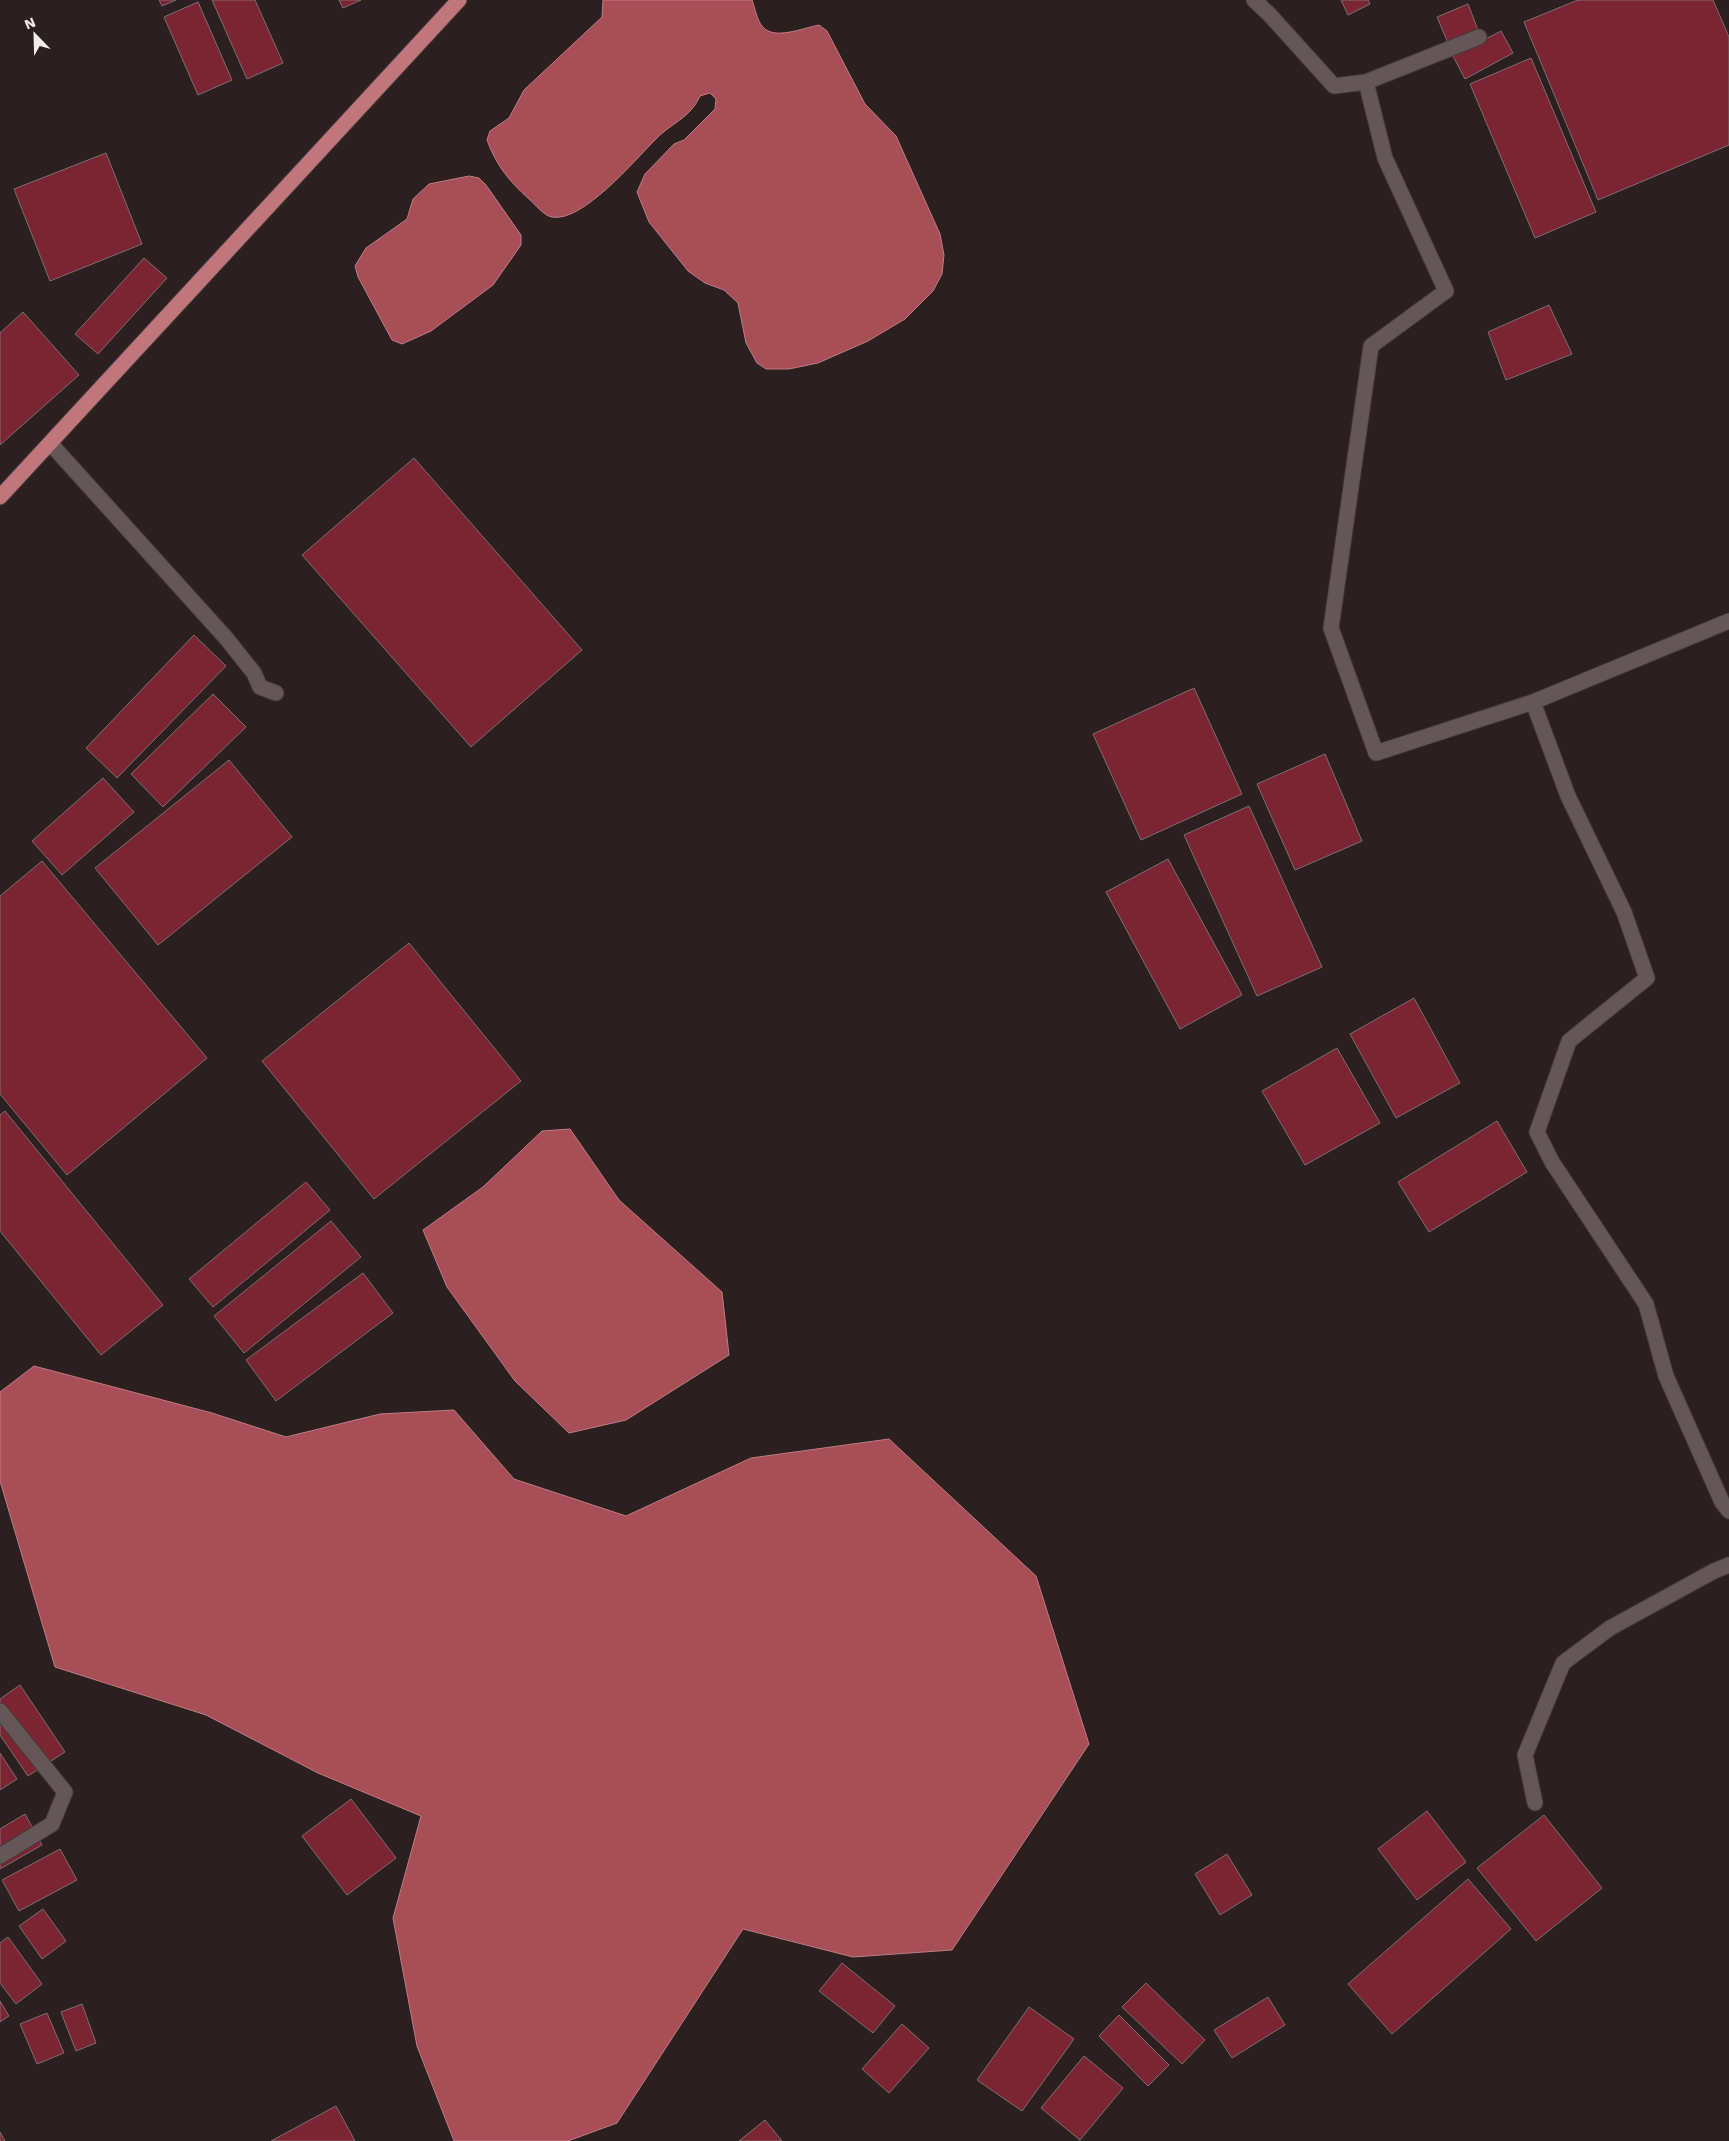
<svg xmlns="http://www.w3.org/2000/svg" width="1729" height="2141" font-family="'Work Sans',sans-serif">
<rect width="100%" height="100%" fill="#2b1f20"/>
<g fill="#a74e57" stroke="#be7d84">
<path d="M603,0H752C755,8 757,20 762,26C773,41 803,28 819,25L827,31L865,104L896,136L940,234L944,255L942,274L933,291L905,319L868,341L818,363L789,369H766L757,363L746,343L738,303L724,290L705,283L688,271L649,222L637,192L645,174L674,144L684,140L715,109L716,99L710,93L700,96C691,118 669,124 654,141C635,160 582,223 552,217C544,216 535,204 529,199C509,181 496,165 487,140L490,131L509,118L524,90L602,17Z"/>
<path d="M469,176L479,178L486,185L521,235V245L493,285L431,331L402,344L392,340L358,277L355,266L366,248L407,219L413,199L429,184Z"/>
<path d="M570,1129L619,1200L722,1292L729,1355L626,1420L569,1433L515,1381L447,1287L423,1230L483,1187L542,1131Z"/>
<path d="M34,1366L212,1413L286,1437L380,1414L454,1410L514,1479L626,1516L751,1458L889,1439L1036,1576L1089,1744L952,1950L853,1957L743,1929L617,2123L568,2141H454L417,2046L393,1918L421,1816L318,1773L206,1715L55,1667L0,1481V1392Z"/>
</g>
<g fill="#7b2532" stroke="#7d6f6f">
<path d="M159,0H176L162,6Z"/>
<path d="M212,0H255L283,63L247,79Z"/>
<path d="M339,0H361L343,8Z"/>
<path d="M1341,0H1368L1370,4L1348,15Z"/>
<path d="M1578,0H1713L1729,37V145L1598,200L1524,22Z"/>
<path d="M198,2L232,80L198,95L164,17Z"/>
<path d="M1468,4L1478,30L1448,43L1437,17Z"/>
<path d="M1501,31L1513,53L1465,79L1453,56Z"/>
<path d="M1531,58L1596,212L1535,238L1470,84Z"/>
<path d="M106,153L142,244L50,281L14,189Z"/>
<path d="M144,258L167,278L98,354L75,334Z"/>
<path d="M1549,305L1572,354L1506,380L1488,332Z"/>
<path d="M23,312L79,375L0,445V333Z"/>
<path d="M414,458L582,650L471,747L302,555Z"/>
<path d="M194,635L226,666L117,778L86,748Z"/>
<path d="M1194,688L1242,794L1141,840L1093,734Z"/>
<path d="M213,694L246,727L163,807L131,774Z"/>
<path d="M1325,754L1362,841L1295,870L1257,784Z"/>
<path d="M229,760L292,837L158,945L95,868Z"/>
<path d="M103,778L134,812L62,875L32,841Z"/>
<path d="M1249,806L1322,967L1257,996L1184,835Z"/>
<path d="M1168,859L1242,995L1180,1029L1106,892Z"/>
<path d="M42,861L207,1058L67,1175L0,1094V896Z"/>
<path d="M409,943L521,1081L374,1199L262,1061Z"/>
<path d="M1414,998L1460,1083L1396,1118L1350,1034Z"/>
<path d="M1337,1048L1380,1123L1305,1165L1262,1091Z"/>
<path d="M5,1111L163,1305L101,1355L0,1231V1115Z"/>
<path d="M1497,1121L1527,1172L1429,1232L1398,1182Z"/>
<path d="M306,1182L330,1210L213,1307L189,1279Z"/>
<path d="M331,1221L361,1257L244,1353L214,1316Z"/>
<path d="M363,1273L393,1313L276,1401L246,1360Z"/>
<path d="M20,1685L65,1752L28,1776L0,1735V1699Z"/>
<path d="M0,1753L17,1779L0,1790Z"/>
<path d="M351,1799L396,1858L347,1895L302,1836Z"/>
<path d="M1427,1811L1466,1862L1417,1900L1378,1849Z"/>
<path d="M25,1814L42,1845L0,1869V1829Z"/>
<path d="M1544,1815L1602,1888L1536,1941L1477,1868Z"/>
<path d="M60,1849L77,1880L19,1911L2,1880Z"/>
<path d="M1227,1854L1252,1895L1220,1915L1195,1874Z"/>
<path d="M1468,1879L1511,1929L1392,2034L1348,1984Z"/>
<path d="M43,1909L66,1941L42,1959L19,1926Z"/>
<path d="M8,1937L42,1984L16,2004L0,1983V1943Z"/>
<path d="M842,1963L895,2006L873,2033L819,1991Z"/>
<path d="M1146,1983L1205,2040L1182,2064L1122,2007Z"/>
<path d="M1268,1997L1285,2025L1232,2058L1214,2030Z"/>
<path d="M0,2001L9,2016L0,2022Z"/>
<path d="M82,2004L96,2043L76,2051L61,2012Z"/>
<path d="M1029,2007L1074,2039L1022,2111L977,2080Z"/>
<path d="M47,2013L64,2053L37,2064L20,2024Z"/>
<path d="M1119,2015L1169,2065L1148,2086L1099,2036Z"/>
<path d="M902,2024L929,2048L889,2093L862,2069Z"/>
<path d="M1084,2056L1123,2088L1080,2140L1041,2108Z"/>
<path d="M336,2106L355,2141H271Z"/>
<path d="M765,2120L782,2141H739Z"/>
<path d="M0,2132L5,2141H0Z"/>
</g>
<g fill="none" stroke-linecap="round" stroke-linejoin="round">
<g stroke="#443b3b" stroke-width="17">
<g id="street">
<path d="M1254,0L1269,14L1334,86L1366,82L1479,37"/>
<path d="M1366,82L1385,158L1446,291L1371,346L1331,628L1376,753L1533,702L1729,621"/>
<path d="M50,443L226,638L254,673L260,687L276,693"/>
<path d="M1533,702L1568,796L1624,912L1647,978L1569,1041L1537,1132L1552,1162L1646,1304L1666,1376L1722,1502L1729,1511"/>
<path d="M0,1711L65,1792L52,1824L0,1856"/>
<path d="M1535,1803L1525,1755L1563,1663L1610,1628L1714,1571L1729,1565"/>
</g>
</g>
<g stroke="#443b3b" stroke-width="17">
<path id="primary" d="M0,497L459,0"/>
</g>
<use href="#street" stroke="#655757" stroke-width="15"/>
<use href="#primary" stroke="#c0767b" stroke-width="15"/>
</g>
<g transform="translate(35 35) rotate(337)" stroke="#2b1f20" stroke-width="4" paint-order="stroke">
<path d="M0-4L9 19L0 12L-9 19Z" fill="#f4ecec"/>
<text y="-8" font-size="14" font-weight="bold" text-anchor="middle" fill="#f4ecec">N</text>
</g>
</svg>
